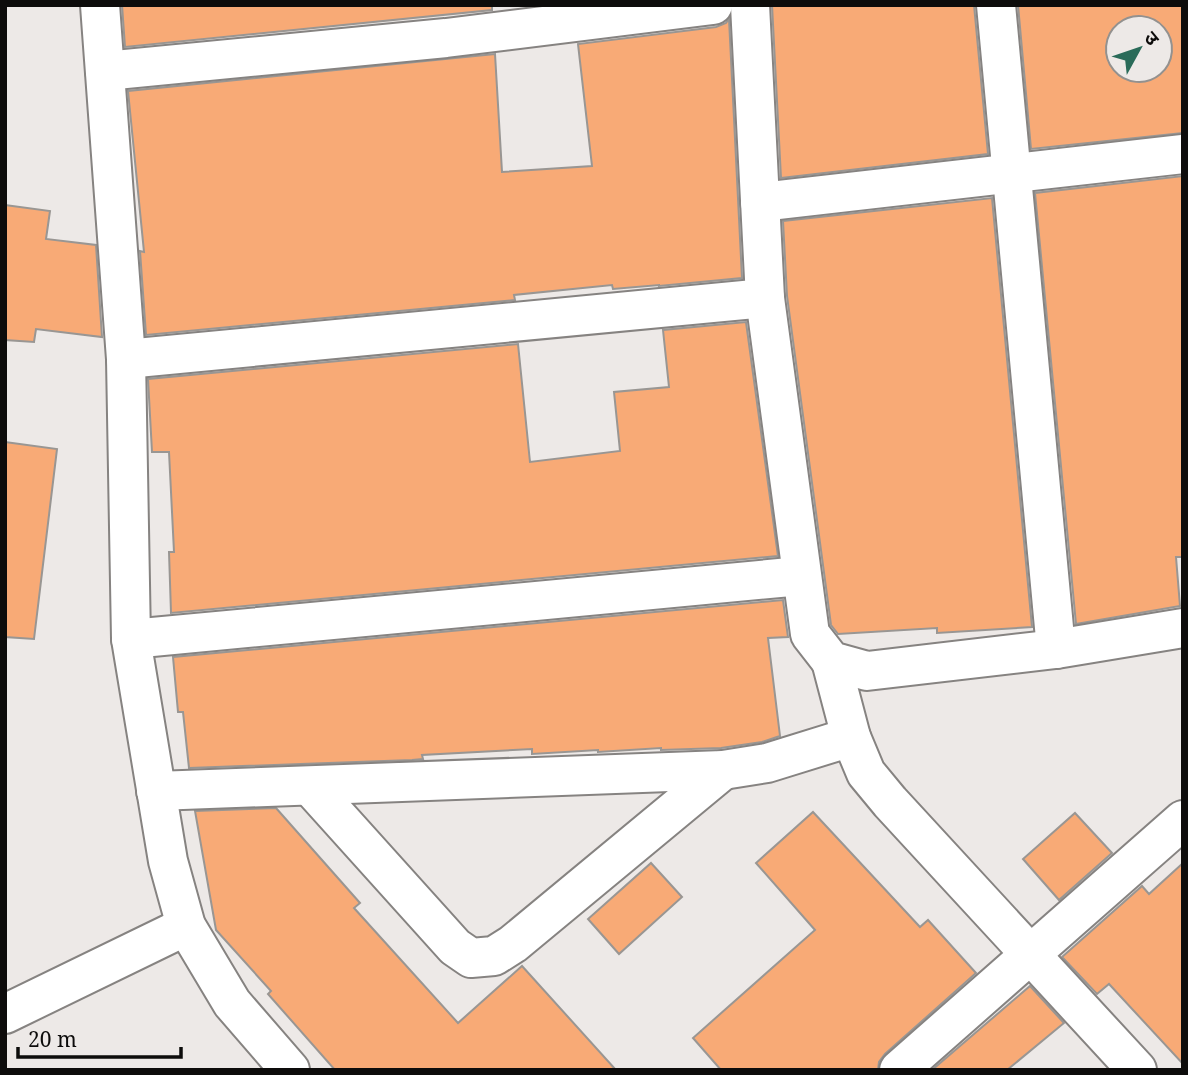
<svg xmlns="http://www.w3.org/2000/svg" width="1188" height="1075" font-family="'Noto Serif','Noto Sans Devanagari',serif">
<rect width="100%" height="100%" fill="#ede9e7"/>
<g fill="#f8aa76" stroke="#999693" stroke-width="2" fill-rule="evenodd">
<path d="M122,5H492V10L125,47Z"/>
<path d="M772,5H974L988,154L781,178Z"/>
<path d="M1018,5H1183V133L1031,149ZM1118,28H1160V70H1118Z"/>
<path d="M729,19L742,278L659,286V285L613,289L612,285L514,295L515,300L146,335L140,251L144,252L128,91L495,54L502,172L592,166L578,44L716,27L726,23Z"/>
<path d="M1183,176V557H1176L1180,606L1076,624L1035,193Z"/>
<path d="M992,198L1032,627L937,633V628L838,634L831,625L787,296L783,221Z"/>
<path d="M5,205L50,211L46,239L96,245L102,337L36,329L34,342L5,340Z"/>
<path d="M746,322L778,556L171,613L169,552H174L169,452H152L148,379L518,344L530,462L620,451L614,392L669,387L663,330Z"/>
<path d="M5,442L57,449L34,639L5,637Z"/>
<path d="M783,600L788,637L768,638L780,736L762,742L721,748L661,750V748L598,752V750L532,754V749L422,755L423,759L412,760L189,768L183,712H178L173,657Z"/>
<path d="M276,808L360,903L354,908L458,1023L522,966L616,1070H335L268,994L271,991L216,930L195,811Z"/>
<path d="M813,812L920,927L928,920L976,973L885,1054L879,1062L878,1070H721L693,1038L815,930L756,863Z"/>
<path d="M1075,813L1112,853L1059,900L1023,859Z"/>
<path d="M651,863L682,897L619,954L588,919Z"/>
<path d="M1183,863V1064L1109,984L1097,994L1062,957L1142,886L1149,894Z"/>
<path d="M1030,986L1064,1023L1007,1070H932Z"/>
</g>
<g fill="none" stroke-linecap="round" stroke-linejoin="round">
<g stroke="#868381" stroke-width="42">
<g id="street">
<path d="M100,5L126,359L131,639L168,861L186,926L232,1003L290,1070"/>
<path d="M750,5L765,298L810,634L831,661L867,671L1056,649L1183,628"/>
<path d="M996,5L1056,649"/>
<path d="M105,71L446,38L713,5"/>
<path d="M760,202L1183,154"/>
<path d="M126,359L765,298"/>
<path d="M131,639L801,576"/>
<path d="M831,661L851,737L866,773L890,802L1137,1070"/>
<path d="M310,786L455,947L471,958L494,956L513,944L723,770"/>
<path d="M156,791L723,770L767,763L851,737"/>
<path d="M5,1014L186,926"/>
<path d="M899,1070L1183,820"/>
</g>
</g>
<use href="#street" stroke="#fff" stroke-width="38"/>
</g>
<rect width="1188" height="1075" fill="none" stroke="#0d0c0b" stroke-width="14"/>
<g transform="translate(1139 49) rotate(50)"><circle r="33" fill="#ede9e7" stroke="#93918f" stroke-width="2"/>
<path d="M0-5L12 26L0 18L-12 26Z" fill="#2a6b59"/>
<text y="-10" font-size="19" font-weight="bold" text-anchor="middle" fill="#0d0c0b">उ</text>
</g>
<path d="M18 1047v10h163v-10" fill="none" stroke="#0d0c0b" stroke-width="3.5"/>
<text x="28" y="1047" font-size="21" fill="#0d0c0b" stroke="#ede9e7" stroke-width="5" paint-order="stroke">20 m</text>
</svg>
